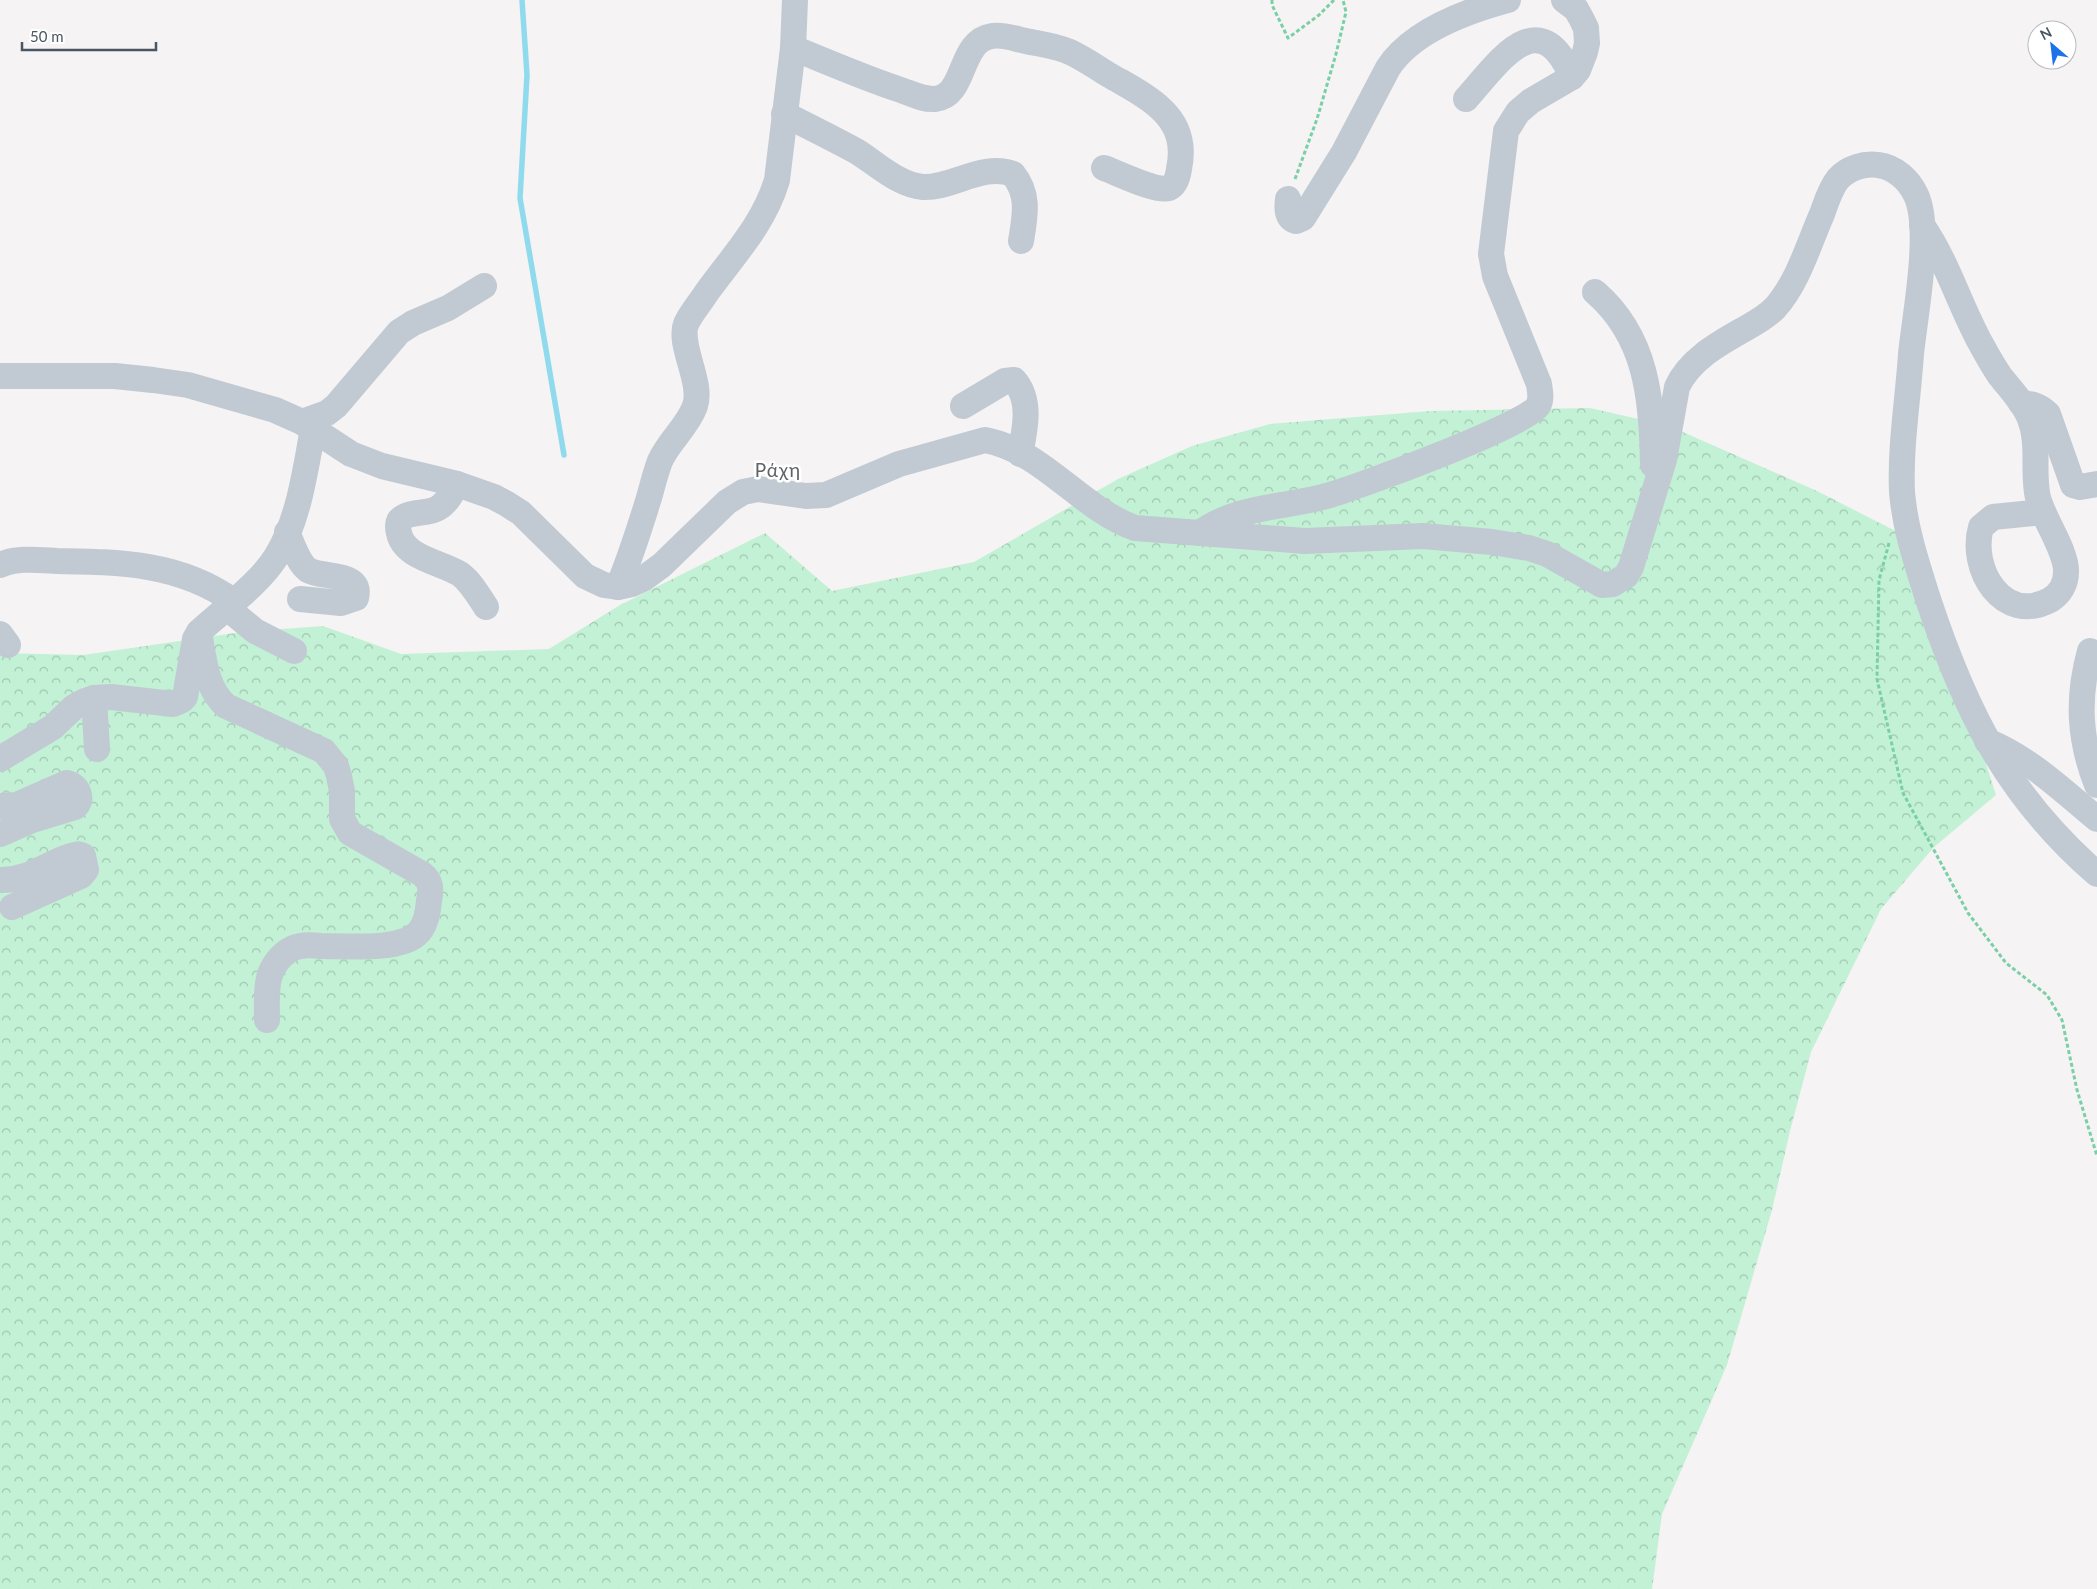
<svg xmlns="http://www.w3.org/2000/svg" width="2097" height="1589" font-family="Lato,sans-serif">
<defs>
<pattern id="forest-crowns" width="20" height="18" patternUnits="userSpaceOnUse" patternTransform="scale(1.25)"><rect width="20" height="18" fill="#c3f1d5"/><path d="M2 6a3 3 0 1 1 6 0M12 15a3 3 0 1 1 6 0" fill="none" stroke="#a0c6b0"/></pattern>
</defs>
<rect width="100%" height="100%" fill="#f5f3f3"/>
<path fill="url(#forest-crowns)" d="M1590,408L1669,426L1817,491L1919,543L1940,621L1996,795L1934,847L1881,909L1811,1052L1790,1131L1772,1210L1727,1365L1662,1514L1652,1589H0V653L83,655L242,632L323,626L401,654L549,649L620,605L765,533L832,591L974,562L1118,479L1192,446L1270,424L1430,411Z"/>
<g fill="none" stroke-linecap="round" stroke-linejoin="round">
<path stroke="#90daee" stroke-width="5.5" d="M522,0L527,75L520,198L564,455"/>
<g stroke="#7ad0a6" stroke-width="3" stroke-dasharray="4 2.5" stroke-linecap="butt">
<path d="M1272,0V5L1288,38L1319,15L1334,0"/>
<path d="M1295,179L1317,119L1336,54L1346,12L1343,0"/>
<path d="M1889,543L1879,580L1877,679L1903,793L1968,913L2006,963L2047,995L2062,1020L2077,1090L2097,1156"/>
</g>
<g stroke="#c1cad2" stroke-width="26">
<path d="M793,48C828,62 862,77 898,89C910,93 923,100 935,99C967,96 958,41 992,36C1003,34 1016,39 1026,41C1040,44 1056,46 1070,52C1083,58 1096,67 1109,75C1126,85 1145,94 1160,108C1179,125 1184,145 1179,169C1178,176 1176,185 1169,188C1156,192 1118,173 1104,168"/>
<path d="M1466,99C1499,62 1539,0 1572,77"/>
<path d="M784,114C808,126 832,138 856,151C876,163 898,185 923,187C950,189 984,162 1013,174C1030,195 1025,216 1021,241"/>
<path d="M1288,199C1287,207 1286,218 1296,221L1303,218L1344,152L1388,68C1412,31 1467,11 1508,0"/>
<path d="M1922,225C1948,263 1959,304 1981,344C1987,355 1993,366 2000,376C2011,390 2024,403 2030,419C2040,444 2032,472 2038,498C2044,520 2067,552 2066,572C2066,584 2060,594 2050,600C2003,625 1969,569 1981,527L1993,517L2043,512"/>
<path d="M1595,292C1647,337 1652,399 1653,465"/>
<path d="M0,376H115L153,380L188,385L275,410L302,422L351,454L382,466L457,484L494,497L507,504L521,513L585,576L604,585L618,587C630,559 639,530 648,501C652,488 655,474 660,461C669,441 688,426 695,406C703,382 678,345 686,324C691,313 700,303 707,292C733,256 764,224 777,180L793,48L795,0"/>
<path d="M2021,403C2033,404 2040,406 2048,414L2073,485L2080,487L2097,484"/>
<path d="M963,406L1005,381L1014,380C1032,400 1025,430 1020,454"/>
<path d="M302,422L327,413L336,406L399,332L413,323L448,308L484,286"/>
<path d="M457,484C452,493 447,503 438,508C427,515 407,510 399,521C397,525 398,529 399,533C404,558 441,562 460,574C471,582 478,595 486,607"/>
<path d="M287,532C292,543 298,563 308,570C323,579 363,571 356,598L341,603L300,599"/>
<path d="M1200,533C1237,505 1287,508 1330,495C1360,486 1525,426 1538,406C1542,399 1540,391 1539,384L1495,276L1491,254L1506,131L1518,112L1531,101L1572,77L1578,70L1585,52L1587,43L1586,28L1581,18L1576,9L1564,0"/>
<path d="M0,565C17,557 39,560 57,561C120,562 180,563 233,601"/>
<path d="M618,587L632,584L643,579L662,565L727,502L743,492L758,489L806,496L826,495L899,464L985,440C1043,451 1081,509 1135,528L1305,541L1423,536L1492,542L1529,548L1547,554L1602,585L1613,584L1619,580L1626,576L1631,567L1664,460L1677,387C1690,358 1722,342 1748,327C1757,322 1767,316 1775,308C1798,282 1808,246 1822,214C1826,203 1830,189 1838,179C1848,168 1864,163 1878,165C1895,167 1909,180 1916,195C1932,229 1915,314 1911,354C1908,400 1900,446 1902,492C1905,529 1917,564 1928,599C1965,711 2007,796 2097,874"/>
<path d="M226,607L255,631L294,651"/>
<path d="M199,632C204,658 205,687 226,706L324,751L336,766L339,776L342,791V819L350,833L422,874C432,882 431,890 429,901C428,912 426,925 418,933C401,951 345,946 321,946C310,945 298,944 288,951C263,969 267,993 267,1020"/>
<path d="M0,634L8,645"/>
<path d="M2090,651C2077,698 2079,739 2097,785"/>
<path d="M94,698L97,749"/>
<path d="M1987,741C2029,758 2062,790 2097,819"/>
<path d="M0,759L53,727L74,707L85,701L94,698L111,697L173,704L182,700L185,697L195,639L199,632C223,610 259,584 276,557C299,520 305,471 313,429"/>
<path d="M0,806L17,805L67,783C78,785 84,800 75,807L32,820L0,834"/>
<path d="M0,880C30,881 49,861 75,855C80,854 79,854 83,856L86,870L81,876L12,907"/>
</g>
</g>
<g text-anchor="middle" stroke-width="5" stroke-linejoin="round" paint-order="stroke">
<g font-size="19" letter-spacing="1" fill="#5f6368" stroke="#fff">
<text x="778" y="477">Ράχη</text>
</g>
</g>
<g transform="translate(2052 45) rotate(332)"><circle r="24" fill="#ffffff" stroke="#b7bbc0"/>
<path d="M0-4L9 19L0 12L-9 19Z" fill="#1a73e8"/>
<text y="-8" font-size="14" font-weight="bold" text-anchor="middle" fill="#4a5661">N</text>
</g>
<path d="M22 42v8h134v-8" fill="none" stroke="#4a5661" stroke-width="2.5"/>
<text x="30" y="42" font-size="15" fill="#4a5661" stroke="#ffffff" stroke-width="4" paint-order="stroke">50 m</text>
</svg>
